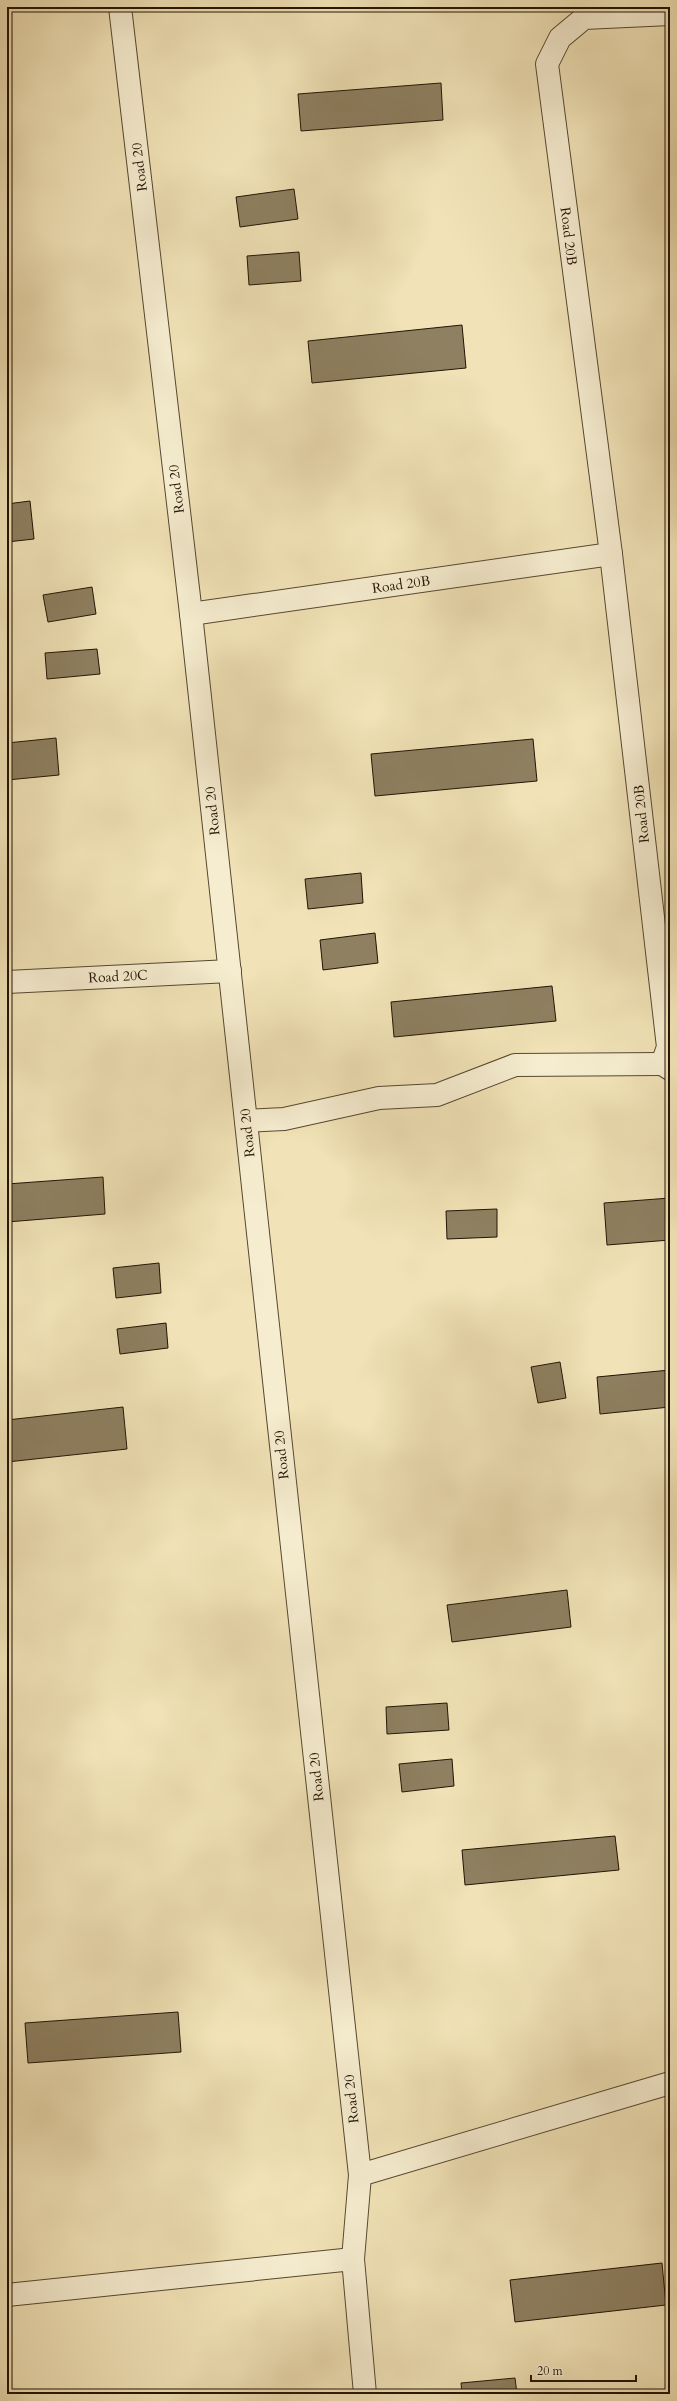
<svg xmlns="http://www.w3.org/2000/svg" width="677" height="2401" font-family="Cardo,serif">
<rect width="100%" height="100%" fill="#f1e3b7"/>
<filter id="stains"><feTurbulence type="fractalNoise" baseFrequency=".005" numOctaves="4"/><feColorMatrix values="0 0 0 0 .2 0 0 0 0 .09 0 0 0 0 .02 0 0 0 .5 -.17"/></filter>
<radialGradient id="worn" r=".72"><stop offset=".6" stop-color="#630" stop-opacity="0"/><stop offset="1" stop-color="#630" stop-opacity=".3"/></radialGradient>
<g fill="#8e8061" stroke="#221404">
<path d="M441,83L443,120L301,131L298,94Z"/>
<path d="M294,189L298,219L240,227L236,197Z"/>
<path d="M299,252L301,281L249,285L247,256Z"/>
<path d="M462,325L466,368L312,383L308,341Z"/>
<path d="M30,501L34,539L7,542V504Z"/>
<path d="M92,587L96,614L48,622L43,595Z"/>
<path d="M97,649L100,674L47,679L45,653Z"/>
<path d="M56,738L59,775L7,780V743Z"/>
<path d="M533,739L537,781L375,796L371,754Z"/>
<path d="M361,873L363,903L308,909L305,879Z"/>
<path d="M375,933L378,963L323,970L320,940Z"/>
<path d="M552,986L556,1021L394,1037L391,1002Z"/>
<path d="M103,1177L105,1214L7,1222V1184Z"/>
<path d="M670,1198V1240L607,1245L604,1203Z"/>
<path d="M497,1209V1237L447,1239L446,1211Z"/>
<path d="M159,1263L161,1293L116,1298L113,1268Z"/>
<path d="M166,1323L168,1348L120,1354L117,1329Z"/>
<path d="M560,1362L566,1398L538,1403L531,1367Z"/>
<path d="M670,1370V1407L600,1414L597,1377Z"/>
<path d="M123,1407L127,1449L7,1462V1420Z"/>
<path d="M567,1590L571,1627L452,1642L447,1605Z"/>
<path d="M447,1703L449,1730L387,1734L386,1707Z"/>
<path d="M452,1759L454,1786L402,1792L399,1764Z"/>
<path d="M615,1836L619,1870L465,1885L462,1850Z"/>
<path d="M178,2012L181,2052L28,2063L25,2023Z"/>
<path d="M662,2263L666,2305L515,2322L510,2280Z"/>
<path d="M515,2378L517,2394H462L461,2383Z"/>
</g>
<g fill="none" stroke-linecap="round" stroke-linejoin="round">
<g stroke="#564831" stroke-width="24">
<g id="street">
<path d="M120,7L191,614L360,2175L353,2259L365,2394"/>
<path d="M670,14L584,18L560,38L547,64L611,554L668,1047L662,1064L670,1069"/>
<path d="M191,614L611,554"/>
<path d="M7,982L230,971"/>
<path d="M246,1121L284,1119L379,1098L437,1095L515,1065L662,1064"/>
<path d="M360,2175L670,2083"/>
<path d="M7,2295L353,2259"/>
</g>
</g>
<use href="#street" stroke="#f6edd0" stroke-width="22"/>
</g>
<g text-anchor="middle" stroke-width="3.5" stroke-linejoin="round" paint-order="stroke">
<g font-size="14" fill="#221404" stroke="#f6edd0">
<text transform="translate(139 167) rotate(-97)" y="5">Road 20</text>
<text transform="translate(569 236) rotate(83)" y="5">Road 20B</text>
<text transform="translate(176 489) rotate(-97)" y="5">Road 20</text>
<text transform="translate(401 584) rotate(-8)" y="5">Road 20B</text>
<text transform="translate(212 811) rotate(-96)" y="5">Road 20</text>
<text transform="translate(641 814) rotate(-96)" y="5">Road 20B</text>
<text transform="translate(118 976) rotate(-3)" y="5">Road 20C</text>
<text transform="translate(247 1133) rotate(-96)" y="5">Road 20</text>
<text transform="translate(281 1455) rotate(-96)" y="5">Road 20</text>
<text transform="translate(316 1777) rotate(-96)" y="5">Road 20</text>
<text transform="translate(351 2099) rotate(-96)" y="5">Road 20</text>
</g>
</g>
<rect width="677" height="2401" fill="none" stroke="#f1e3b7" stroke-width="24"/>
<rect x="8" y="8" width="661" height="2385" fill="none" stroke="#221404" stroke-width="2"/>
<rect x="12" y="12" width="653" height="2377" fill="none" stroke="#221404"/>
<path d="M531 2375v6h105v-6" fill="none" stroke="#221404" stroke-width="2"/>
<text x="537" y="2375" font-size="12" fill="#221404" stroke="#f6edd0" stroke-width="3" paint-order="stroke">20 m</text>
<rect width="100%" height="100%" filter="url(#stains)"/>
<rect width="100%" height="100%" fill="url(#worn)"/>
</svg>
